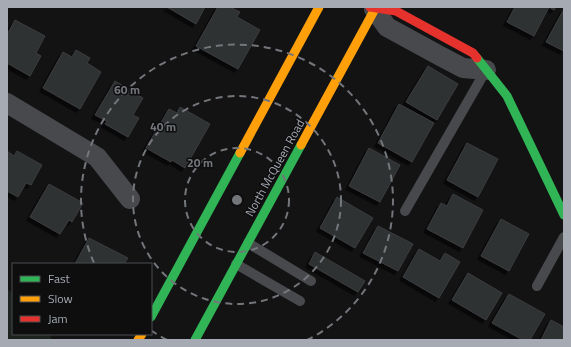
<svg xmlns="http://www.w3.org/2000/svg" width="571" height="347" font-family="'Titillium Web',sans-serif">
<defs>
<filter id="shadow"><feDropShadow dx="-3.5" dy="3.5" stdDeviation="0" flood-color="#0009"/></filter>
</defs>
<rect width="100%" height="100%" fill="#131314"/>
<path fill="#1d231e" d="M7,289L13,293V334H49L52,340H7Z"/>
<g fill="#2f3031" stroke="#3c3d40" filter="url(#shadow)">
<path d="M167,7H205L196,24Z"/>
<path d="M218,7H230L240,12L237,17L260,30L238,69L196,46Z"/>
<path d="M515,7H556L554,10L549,7L534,36L507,22Z"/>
<path d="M564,9V51L546,42Z"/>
<path d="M15,20L45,36L36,53L41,56L30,76L7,63V35Z"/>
<path d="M76,50L90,58L87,63L101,72L80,109L43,88L63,52L72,57Z"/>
<path d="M428,66L458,84L437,120L406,102Z"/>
<path d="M115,81L143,98L133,115L139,118L128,137L105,124L107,121L95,115Z"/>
<path d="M399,104L434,123L412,162L378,143Z"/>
<path d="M180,107L210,124L185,168L172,160L171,162L146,148L169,109L177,113Z"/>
<path d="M467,143L498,159L478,197L447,180Z"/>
<path d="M369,148L400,165L380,202L349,186Z"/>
<path d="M7,151L14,156L17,151L42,165L31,185L26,183L18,197L7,191Z"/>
<path d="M49,184L83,203L72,222L69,220L60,234L30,217Z"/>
<path d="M453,194L483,210L463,248L427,229L441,203L447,206Z"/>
<path d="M337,197L373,218L355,248L320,228Z"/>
<path d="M501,219L529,234L509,271L481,256Z"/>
<path d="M378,226L413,244L398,271L363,253Z"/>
<path d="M89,238L128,258L124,264H75Z"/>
<path d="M419,249L440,261L445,253L460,262L439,298L403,277Z"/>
<path d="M315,252L365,281L358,292L309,264Z"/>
<path d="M468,273L502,293L486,320L452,300Z"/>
<path d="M509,294L545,314L530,340H523L492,323Z"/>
<path d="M551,320L564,327V340H541Z"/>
</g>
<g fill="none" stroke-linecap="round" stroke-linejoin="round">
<g stroke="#48494c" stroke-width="10">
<path d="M405,211L486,70"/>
<path d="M248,243L311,281"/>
<path d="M236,264L300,301"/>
<path d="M537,286L564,237"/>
</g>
<g stroke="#48494c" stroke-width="20">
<path d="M374,9L387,27L442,57L463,68L486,70"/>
<path d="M7,103L97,157L130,199"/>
</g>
<g stroke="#30b455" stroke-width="9">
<path d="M477,58L507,96L564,215"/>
<path d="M151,317L240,153"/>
<path d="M195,340L301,145"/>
</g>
<g stroke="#ff9f0a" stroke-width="9">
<path d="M301,145L376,7"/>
<path d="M240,153L319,7"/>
<path d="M138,340L142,334"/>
</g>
<path stroke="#e5322d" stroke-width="9" d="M370,7L396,11L473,53L477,58"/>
</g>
<g fill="none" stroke="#73767b" stroke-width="2" stroke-dasharray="7 5">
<circle cx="237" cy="200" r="52"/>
<circle cx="237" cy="200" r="104"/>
<path d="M167 340A156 156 0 0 1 152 331M94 263A156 156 0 1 1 307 340"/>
</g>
<g text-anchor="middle" stroke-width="3" stroke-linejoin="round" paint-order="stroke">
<g font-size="12" fill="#a6abb3" stroke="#0e0e0f">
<text transform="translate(275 168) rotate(-61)" y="4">North McQueen Road</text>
</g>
</g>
<circle cx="237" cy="200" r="6" fill="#73767b" stroke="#0e0e0f" stroke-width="2"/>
<g font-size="12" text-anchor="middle" font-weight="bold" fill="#73767b" stroke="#0e0e0f" stroke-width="3" stroke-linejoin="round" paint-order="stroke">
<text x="127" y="94">60 m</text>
<text x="163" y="131">40 m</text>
<text x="200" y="167">20 m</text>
</g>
<rect width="571" height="347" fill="none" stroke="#a6abb3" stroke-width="16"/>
<rect x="12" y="263" width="140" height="72" fill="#0e0e0f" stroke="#4b4d51"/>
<rect x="20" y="276" width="20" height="6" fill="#30b455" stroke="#4b4d51"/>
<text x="48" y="283" font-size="12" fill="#a6abb3">Fast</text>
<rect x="20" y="296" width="20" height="6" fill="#ff9f0a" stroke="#4b4d51"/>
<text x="48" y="303" font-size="12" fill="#a6abb3">Slow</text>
<rect x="20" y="316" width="20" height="6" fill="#e5322d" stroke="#4b4d51"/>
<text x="48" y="323" font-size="12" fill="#a6abb3">Jam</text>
</svg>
